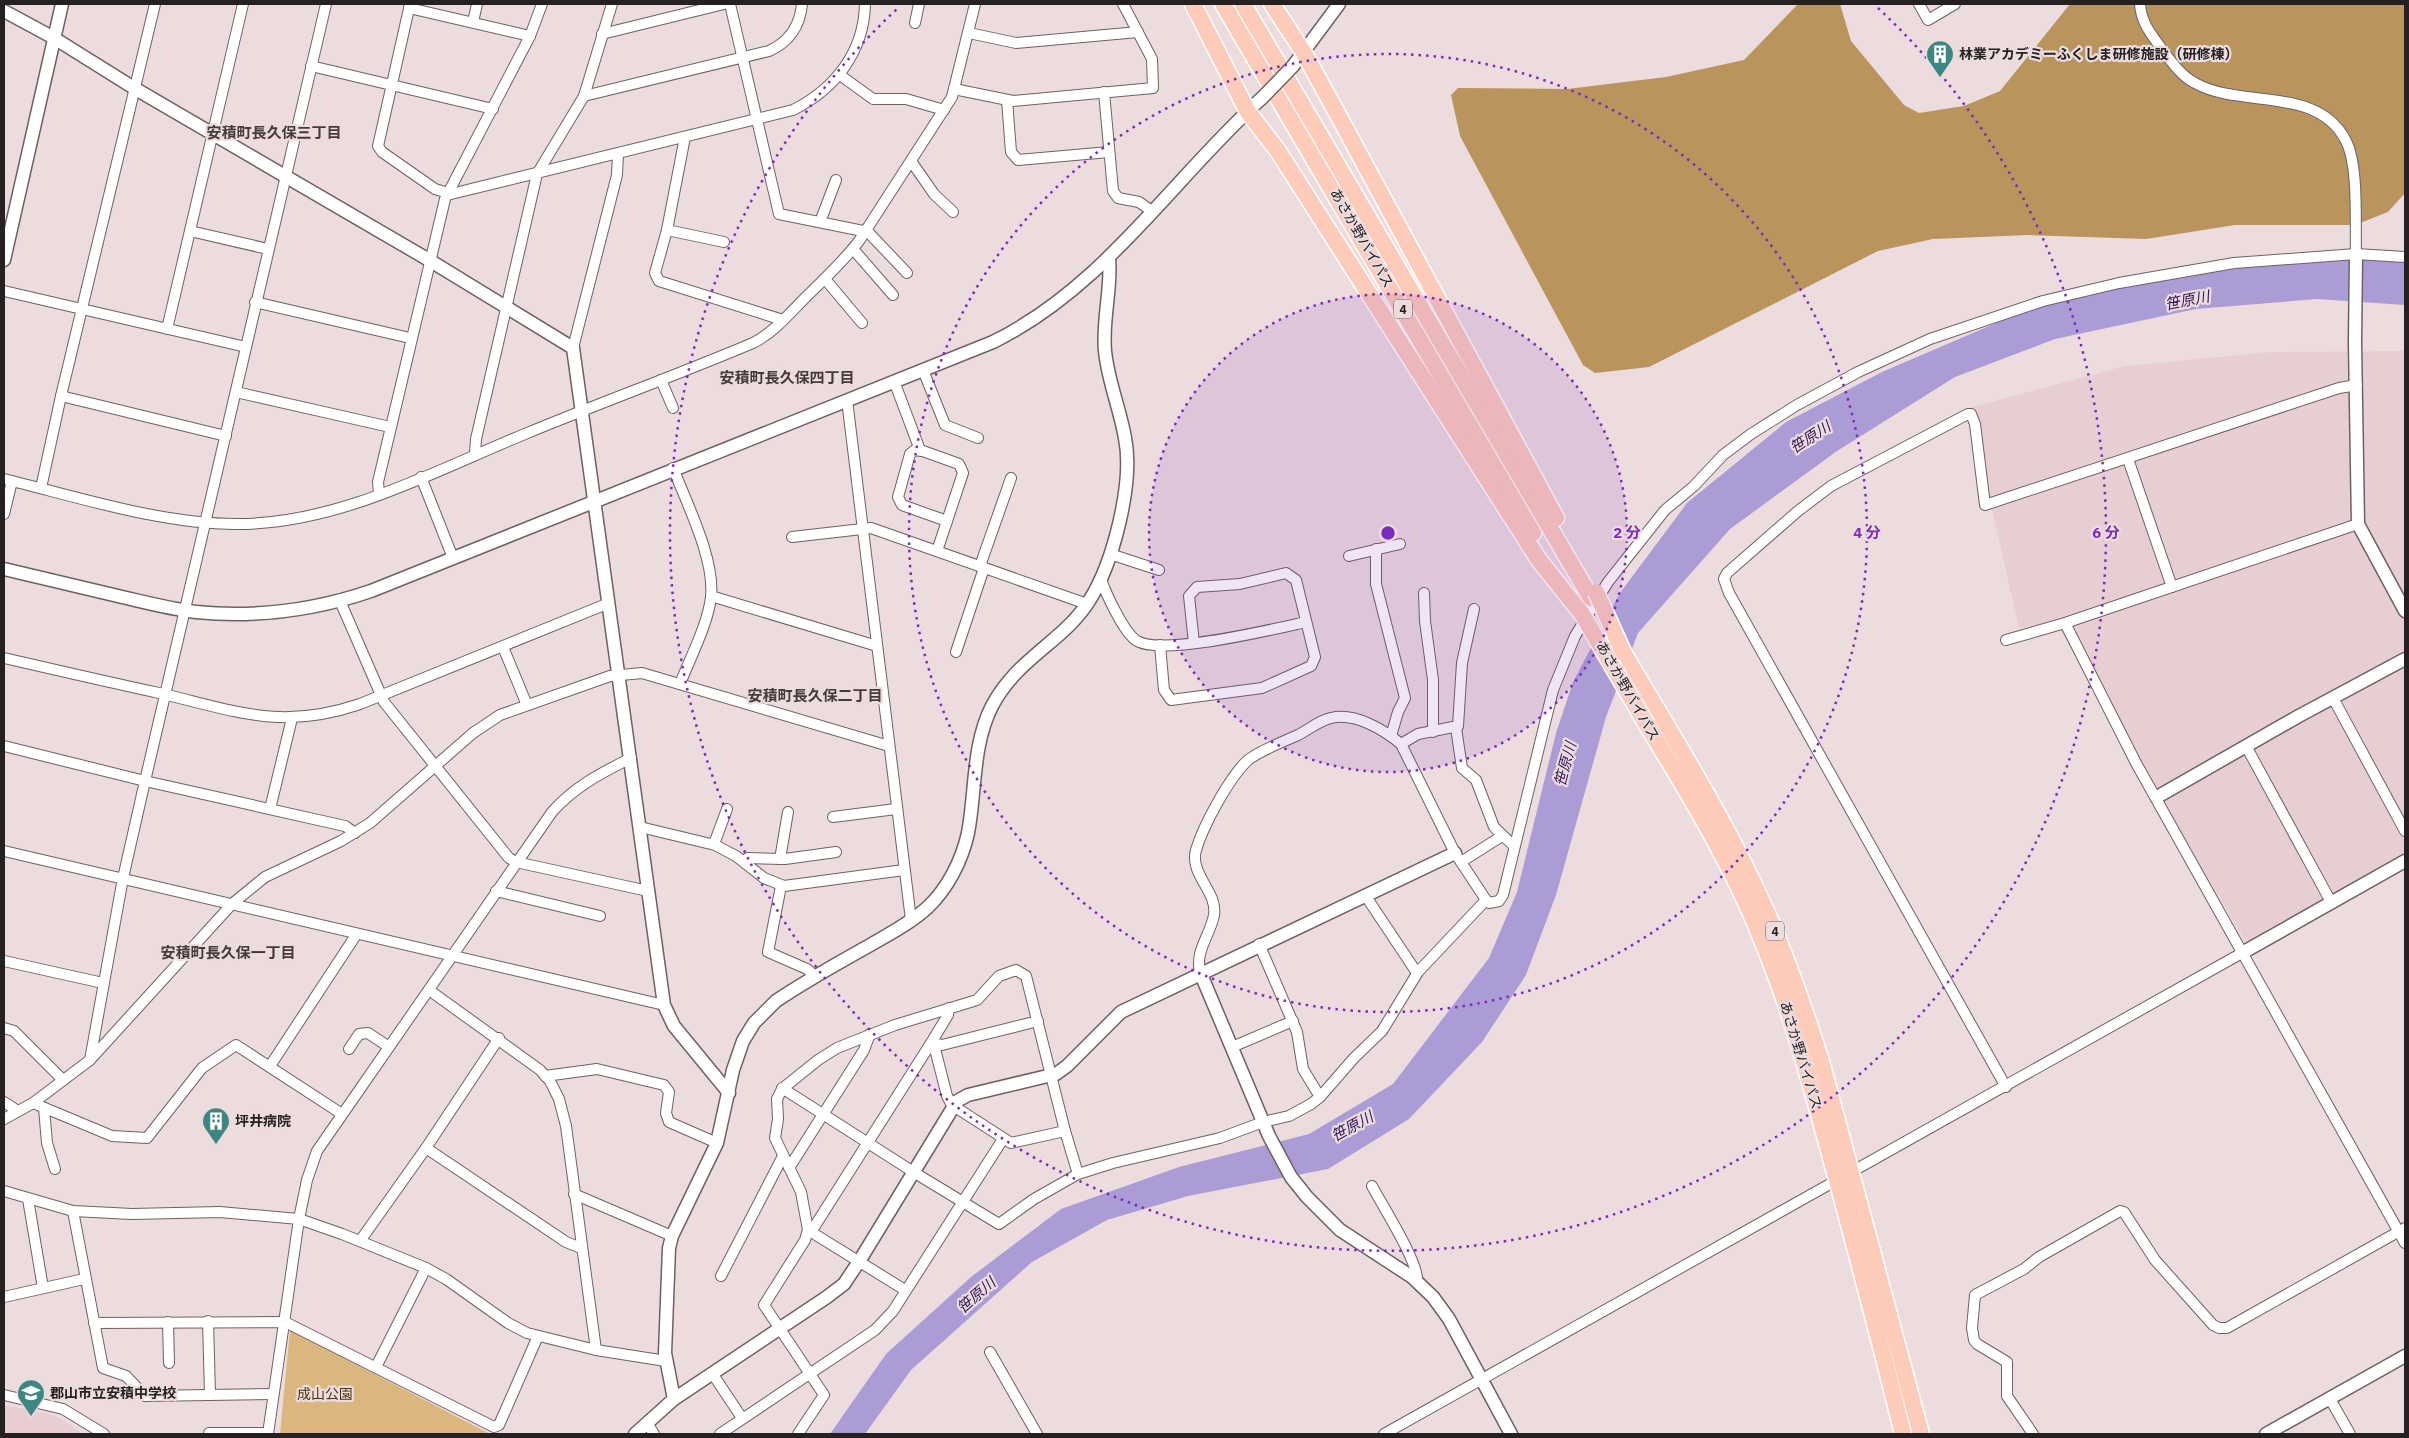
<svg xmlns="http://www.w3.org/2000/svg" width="2409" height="1438" viewBox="0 0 2409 1438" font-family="'IBM Plex Sans','Noto Sans JP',sans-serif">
<rect width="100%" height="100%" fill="#ecdcde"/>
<!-- built -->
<g fill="#e7ced2">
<polygon points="2405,351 2405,855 2248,946 2055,622 2019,628 1969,408 2125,366 2273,352"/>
<polygon points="4,1405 50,1414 65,1421 83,1434 4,1434"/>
</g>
<!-- green -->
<polygon fill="#dcb67f" points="290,1330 490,1434 494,1434 280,1434"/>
<!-- forest -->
<polygon fill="#b9945d" points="1798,4 1840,4 1851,41 1904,105 1919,113 1964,106 2000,91 2070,4 2405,4 2405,193 2388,212 2355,225 2235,225 2146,239 2028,235 1933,239 1878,251 1649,367 1595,373 1583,365 1460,136 1451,95 1458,88 1567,89 1666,77 1744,60"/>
<!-- water -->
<polygon fill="#ab9cd6" points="2312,254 2405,259 2405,305 2317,299 2196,309 2055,339 1955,377 1837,451 1730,529 1638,633 1606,717 1556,895 1526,975 1482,1042 1409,1119 1328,1169 1188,1196 1107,1220 1032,1262 911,1370 865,1434 830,1434 886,1354 971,1277 1061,1209 1179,1167 1309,1134 1393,1084 1489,958 1517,892 1556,733 1573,682 1620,593 1687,503 1786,422 1882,372 2038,305 2158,276"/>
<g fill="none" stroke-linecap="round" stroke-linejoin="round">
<!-- minor casing -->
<g stroke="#6e6163" stroke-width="12">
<g id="minor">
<path d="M410 4 378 146 382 152 435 189 451 194 793 110C835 89 864 52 865 4"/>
<polyline points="730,4 779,214 868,232 907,273"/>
<polyline points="1919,4 1928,20 1955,4"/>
<path d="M2140 4C2141 22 2151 34 2161 48 2170 60 2181 76 2195 83 2241 109 2318 85 2346 141 2359 167 2355 224 2356 254"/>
<polyline points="409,8 530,36"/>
<polyline points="473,22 477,4"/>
<polyline points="915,23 919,4"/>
<polyline points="969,33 1016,43 1138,32"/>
<polyline points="602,34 724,4"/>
<polyline points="311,66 493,109"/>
<polyline points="840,75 873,99 906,99 944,110"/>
<polyline points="954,89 1013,101 1153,88 1152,59 1123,4"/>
<polyline points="1104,92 1113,191 1118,198 1139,202 1153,212"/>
<path d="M584 96 769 51C789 42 800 26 802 4"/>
<polyline points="1007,100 1011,152 1018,160 1109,152"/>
<polyline points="685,137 667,230 655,273 659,281 783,320"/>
<polyline points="911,161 934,194 953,212"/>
<polyline points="820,222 836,180"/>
<polyline points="667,230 724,242"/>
<polyline points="190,231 268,249"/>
<polyline points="853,249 893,295"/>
<polyline points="825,279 862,323"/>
<polyline points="4,291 246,347"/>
<polyline points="255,302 410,338"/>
<polyline points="167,329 243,4"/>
<polyline points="573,348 617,175 618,154"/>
<polyline points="923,370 945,425 978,438"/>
<polyline points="661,380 673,408"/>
<polyline points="894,381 920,450 959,464 963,473 937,551"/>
<polyline points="236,392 390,427"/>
<polyline points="61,396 226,436"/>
<polyline points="847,400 911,920"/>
<polyline points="922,451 915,450 910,454 898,497 902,505 947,521"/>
<polyline points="475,454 476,439 537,174 584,96 612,4"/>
<polyline points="2128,459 2172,587"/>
<path d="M673 468C687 504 715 559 711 597 708 624 690 658 680 684"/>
<polyline points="421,477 453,558"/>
<path d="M4 479C78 497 164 525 240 524 341 523 434 471 525 434 600 403 677 375 753 343 773 333 789 314 805 298 824 279 843 262 859 241L952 97 975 4"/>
<polyline points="41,488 61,396 155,4"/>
<polyline points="379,494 378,482 445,199 530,36 542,4"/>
<polyline points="4,514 12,481"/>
<polyline points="792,537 871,528 1087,604"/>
<polyline points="1376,549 1376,584 1405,698 1398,712 1391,736"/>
<polyline points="1110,554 1159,570"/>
<polyline points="1349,556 1400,544"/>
<polyline points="980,566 1011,478"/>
<path d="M1101 579C1106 594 1124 633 1137 641 1163 656 1274 629 1306 622"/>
<polyline points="1424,593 1425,621 1433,680 1433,732"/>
<polyline points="711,596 877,646"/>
<polyline points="340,601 384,702 509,858 516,862 648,891"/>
<polyline points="2065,623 2136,763 2405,1243"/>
<polyline points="2006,640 2065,623 2358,524"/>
<polyline points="1160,645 1164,690 1171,700 1262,688 1311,666 1315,657 1296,580 1286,573 1240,584 1197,587 1189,596 1194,643"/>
<polyline points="503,647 527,705"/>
<polyline points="956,652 984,568"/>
<path d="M4 658C56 670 108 682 159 693 236 711 281 731 360 704L609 603"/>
<polyline points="2333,698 2405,831"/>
<polyline points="1456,728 1462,768 1476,780 1494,827 1514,846"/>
<polyline points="1401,744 1418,734 1458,726 1462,663 1474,609"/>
<polyline points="4,746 145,781 345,826 355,833"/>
<polyline points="2246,746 2331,902"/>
<polyline points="270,809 292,718"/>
<polyline points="833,817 896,809"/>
<polyline points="640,827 715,845 736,856 764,878 784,886 904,870"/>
<polyline points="714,844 727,809"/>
<polyline points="4,851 664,1005"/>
<polyline points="780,859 788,812"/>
<polyline points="743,861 748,858 785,859 836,852"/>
<polyline points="1461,862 1502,836"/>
<polyline points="781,886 768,952 807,969 815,976"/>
<polyline points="496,891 600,916"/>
<polyline points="1365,895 1417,973"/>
<polyline points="1259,944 1297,1032 1303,1069 1320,1097"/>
<polyline points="4,961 103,983"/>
<path d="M1200 972C1195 950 1210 936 1214 915 1218 892 1189 874 1196 850 1203 826 1229 778 1247 761 1258 751 1283 742 1298 735 1308 730 1320 720 1331 718 1355 712 1384 730 1401 744L1455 853 1486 900 1489 903 1499 901 1503 895 1553 690 1575 636 1608 582 1665 510 1694 486 1723 455 1751 434 1797 405 1858 372 1930 339 2043 301 2119 283 2234 263 2356 254 2405 257"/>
<polyline points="429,990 540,1070 550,1081 559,1099 566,1126 596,1350"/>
<polyline points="4,1028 14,1031 63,1080"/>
<polyline points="931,1043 942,1045 1038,1021"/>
<polyline points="934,1045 947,1096 952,1105 1011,1143 1065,1131"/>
<polyline points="1232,1047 1293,1021"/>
<polyline points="349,1049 359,1034 368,1033 389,1047"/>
<polyline points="90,1060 123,878 145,781 326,4"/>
<polyline points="270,1066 356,935"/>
<polyline points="545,1076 597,1069 664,1085 669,1092 666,1113 669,1122 717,1143"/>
<polyline points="2006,1087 1729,593 1724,579 1727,573 1798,511 1831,486 1968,414 1971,414 1975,424 1985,505 2339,388 2357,385"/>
<polyline points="782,1088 915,1173 999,1224 1034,1199 1078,1174 1113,1163 1220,1138 1263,1122 1289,1116 1311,1104 1320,1097 1354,1058 1382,1031 1418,972 1486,900"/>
<polyline points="4,1102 18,1111"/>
<polyline points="33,1103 112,1136 147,1138 202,1068 236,1045 342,1114"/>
<polyline points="44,1108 47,1143 55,1169"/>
<polyline points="4,1119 33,1103 90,1060 232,904 265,877 341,841 370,823 473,733 500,715 610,676 642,673 889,746"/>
<polyline points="426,1148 566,1242 581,1248"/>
<polyline points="789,1168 864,1050 870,1034"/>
<path d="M1372 1186C1382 1205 1420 1264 1417 1282"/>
<polyline points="4,1191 73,1211 132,1214 220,1212 299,1219 342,1234 426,1268 446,1279 508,1323 527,1333 596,1350 666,1361"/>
<polyline points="574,1194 672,1236"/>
<polyline points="28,1199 43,1288"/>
<polyline points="73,1211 103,1368 126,1376 145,1396 273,1394"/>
<polyline points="808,1230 905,1290"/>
<polyline points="811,1232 931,1043 948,1015 949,1008"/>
<polyline points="360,1241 426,1148 499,1038"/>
<polyline points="721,1276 783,1156"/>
<polyline points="4,1297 84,1279"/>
<polyline points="208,1321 210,1394"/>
<polyline points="168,1322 169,1363"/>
<polyline points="94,1323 285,1322 494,1427 499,1425 538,1336"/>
<polyline points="990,1352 1037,1434"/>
<polyline points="376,1367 426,1268"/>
<polyline points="712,1373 742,1418"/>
<polyline points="4,1395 63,1409 104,1434"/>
<polyline points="2330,1399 2350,1434"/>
<polyline points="647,1423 654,1434"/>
<polyline points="209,1433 268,1433"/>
<path d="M268 1434 299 1219 307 1180 317 1151 552 812C574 787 601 773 631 758"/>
<polyline points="720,1434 875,1330 893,1311 1003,1139"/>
<polyline points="798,1434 824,1395 764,1305 805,1240 808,1230 801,1192 775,1138 778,1119 777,1099 782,1089 818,1060 837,1048 895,1025 977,1000 999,976 1016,970 1026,976 1065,1131 1078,1174"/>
<polyline points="1384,1434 2242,953"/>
<polyline points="2033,1434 2007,1396 2007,1362 1977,1344 1974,1340 1972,1328 1975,1295 2024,1269 2039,1257 2120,1211 2124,1212 2155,1260 2213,1325 2219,1328 2227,1328 2405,1228"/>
</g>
</g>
<!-- tertiary casing -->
<g stroke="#6e6163" stroke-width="15">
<g id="tertiary">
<polyline points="4,11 54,38 134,88 429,260 573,348 664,1005 674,1026 729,1093"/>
<polyline points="1293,66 1339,4"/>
<polyline points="2356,254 2355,343 2358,524 2405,611"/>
<polyline points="4,260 62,4"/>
<path d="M4 569C42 578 80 587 118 596 144 602 170 609 196 612 256 618 315 610 371 591L993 342C1105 287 1172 179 1263 97"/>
<polyline points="2157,797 2297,717 2405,659"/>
<polyline points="2242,953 2405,861"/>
<polyline points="1200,972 1269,1136 1291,1177 1307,1197 1340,1230 1412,1277 1433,1297 1449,1319 1511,1434"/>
<path d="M674 1399 665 1353 669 1248 672 1236 717 1143 733 1070 743 1041 754 1023 776 1001C807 980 840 962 872 944 891 933 912 922 928 907 948 888 962 860 968 833 976 791 972 745 992 706 1017 658 1063 642 1089 601 1113 564 1134 483 1125 438 1120 409 1108 381 1105 351 1102 319 1112 289 1109 258"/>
<polyline points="635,1434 674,1399 827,1297 844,1284 860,1260 957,1101 968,1095 1056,1074 1067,1066 1121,1012 1455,853"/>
<polyline points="2266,1434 2405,1356"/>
</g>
</g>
<!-- trunk casing -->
<g stroke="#fff" stroke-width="19">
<g id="trunk">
<polyline points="1193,4 1248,112 1278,151 1539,560 1582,614"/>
<polyline points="1223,4 1533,533"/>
<polyline points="1243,4 1591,598"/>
<polyline points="1272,4 1304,53 1337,113 1556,518"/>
<path d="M1623 652C1668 729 1717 806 1755 887 1782 943 1802 1001 1821 1061L1921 1434"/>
<path d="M1647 725C1689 794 1732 864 1762 940 1791 1010 1811 1084 1831 1158 1856 1249 1880 1342 1903 1434"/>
</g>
</g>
<!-- minor -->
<use href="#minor" stroke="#fff" stroke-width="10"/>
<!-- tertiary -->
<use href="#tertiary" stroke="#fff" stroke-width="12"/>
<!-- trunk -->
<use href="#trunk" stroke="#fccbba" stroke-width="16"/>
<!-- tertiary-bridge casing -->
<g stroke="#6e6163" stroke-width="15" stroke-linecap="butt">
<polyline id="tertiary-bridge" points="1263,97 1293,66"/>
</g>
<!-- trunk-bridge casing -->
<g stroke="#fff" stroke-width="19" stroke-linecap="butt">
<g id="trunk-bridge">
<polyline points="1596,592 1623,652"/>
<polyline points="1582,614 1647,725"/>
</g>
</g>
<!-- tertiary-bridge -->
<use href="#tertiary-bridge" stroke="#fff" stroke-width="12"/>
<!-- trunk-bridge -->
<use href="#trunk-bridge" stroke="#fccbba" stroke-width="16"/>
</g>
<!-- distance rings -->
<circle cx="1388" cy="533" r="239" fill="#7b2cbf" fill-opacity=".12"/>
<g fill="none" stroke="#7b2cbf" stroke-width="2.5" stroke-dasharray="2.5 5">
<circle cx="1388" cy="533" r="239"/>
<circle cx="1388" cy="533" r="479"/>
<path d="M1878 8A718 718 0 1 1 898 8"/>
</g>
<!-- icons -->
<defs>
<g id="building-pin" transform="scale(1.4375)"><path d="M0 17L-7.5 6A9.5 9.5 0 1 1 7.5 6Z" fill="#3e8682" stroke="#ecdcde"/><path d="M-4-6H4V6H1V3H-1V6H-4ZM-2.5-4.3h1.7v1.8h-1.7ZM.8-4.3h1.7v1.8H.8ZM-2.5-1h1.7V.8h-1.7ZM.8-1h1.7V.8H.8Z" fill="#fff"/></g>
<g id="school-pin" transform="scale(1.4375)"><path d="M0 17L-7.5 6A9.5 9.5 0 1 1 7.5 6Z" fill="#3e8682" stroke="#ecdcde"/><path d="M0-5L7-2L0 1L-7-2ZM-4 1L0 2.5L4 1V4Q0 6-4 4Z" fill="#fff"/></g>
</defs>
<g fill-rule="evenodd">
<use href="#building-pin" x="1940" y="54"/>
<use href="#building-pin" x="216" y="1121"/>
<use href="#school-pin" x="31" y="1393"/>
</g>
<g text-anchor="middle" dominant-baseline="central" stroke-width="4.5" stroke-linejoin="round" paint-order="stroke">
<!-- shield labels -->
<g fill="#ecdcde" stroke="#61585a" stroke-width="1">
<rect x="1394" y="299.5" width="18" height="19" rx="4"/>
<rect x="1766" y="921.5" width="18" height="19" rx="4"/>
</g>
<g font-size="12" font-weight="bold" fill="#252021">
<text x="1403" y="309">4</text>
<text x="1775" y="931">4</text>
</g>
<!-- poi labels -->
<g font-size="14" font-weight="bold" fill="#252021" stroke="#ecdcde" text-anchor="start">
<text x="1959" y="54">林業アカデミーふくしま研修施設（研修棟）</text>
<text x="235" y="1121">坪井病院</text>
<text x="50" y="1393">郡山市立安積中学校</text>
</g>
<!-- street labels -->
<g font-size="14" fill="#252021" stroke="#ecdcde">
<text transform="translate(1362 238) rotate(60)">あさか野バイパス</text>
<text transform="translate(1628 691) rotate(60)">あさか野バイパス</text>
<text transform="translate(1801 1055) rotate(73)">あさか野バイパス</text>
</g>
<!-- park labels -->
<g font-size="14" fill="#4d3304" stroke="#ecdcde">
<text x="325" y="1394">成山公園</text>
</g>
<!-- neighbourhood labels -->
<g font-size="15" font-weight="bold" fill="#473a3c" stroke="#ecdcde">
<text x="274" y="132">安積町長久保三丁目</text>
<text x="787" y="377">安積町長久保四丁目</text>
<text x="815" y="695">安積町長久保二丁目</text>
<text x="228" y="952">安積町長久保一丁目</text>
</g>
<!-- water labels -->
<g font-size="15" font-style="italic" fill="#31165b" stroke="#ecdcde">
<text transform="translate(2187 300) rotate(-11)">笹原川</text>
<text transform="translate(1810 437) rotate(-33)">笹原川</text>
<text transform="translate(1565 764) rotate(-75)">笹原川</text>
<text transform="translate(1352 1126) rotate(-29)">笹原川</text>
<text transform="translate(976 1295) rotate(-41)">笹原川</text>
</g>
</g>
<circle cx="1388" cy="533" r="8" fill="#7b2cbf" stroke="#ecdcde" stroke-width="2.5"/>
<g font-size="15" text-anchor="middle" font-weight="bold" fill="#7b2cbf" stroke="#ecdcde" stroke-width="4.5" stroke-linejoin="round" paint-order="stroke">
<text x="1627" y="538">2 分</text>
<text x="1867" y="538">4 分</text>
<text x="2106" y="538">6 分</text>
</g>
<!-- border -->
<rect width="2409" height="1438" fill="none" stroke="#252021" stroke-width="10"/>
</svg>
